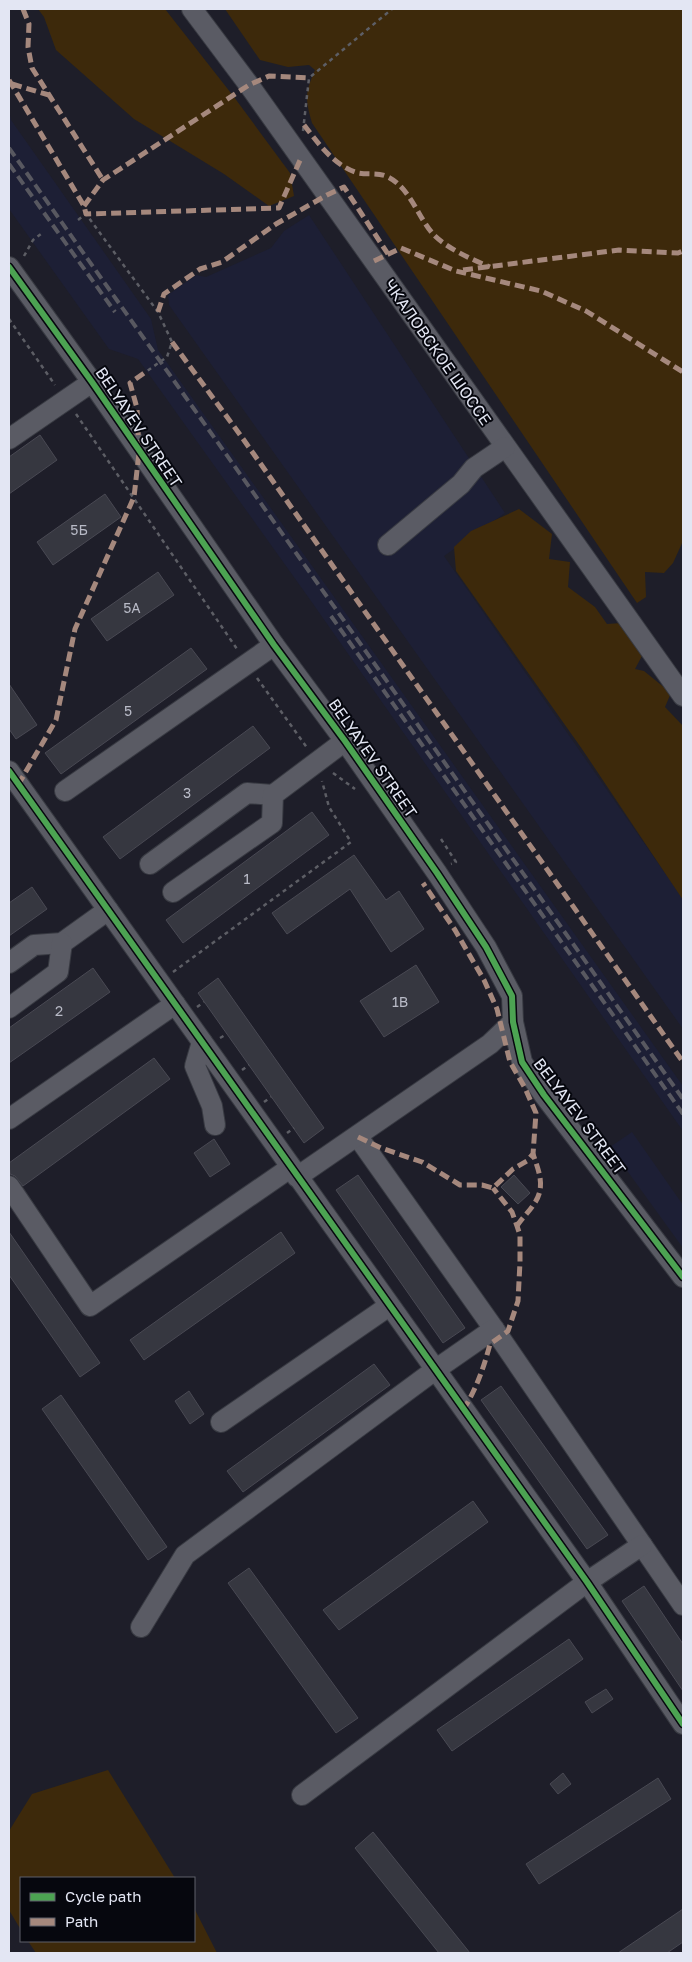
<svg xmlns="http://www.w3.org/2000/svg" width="692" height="1962" viewBox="0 0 692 1962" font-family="'Golos Text',sans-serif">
<rect width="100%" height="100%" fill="#1e1e29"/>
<!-- built -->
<g fill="#1d1f35">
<polygon points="9,110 11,120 151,319 158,350 683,1086 683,1131 311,601 138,359 109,349 9,209"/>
<polygon points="309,215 505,513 444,556 683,899 683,1029 169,305 168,295 196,275 206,277 271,248 284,231"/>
<polygon points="632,1132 683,1205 683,1248 610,1147"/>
</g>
<!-- green -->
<g fill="#3d290b">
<polygon points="38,9 165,9 234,97 290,173 294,196 269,206 224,174 134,119 56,50 44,17"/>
<path d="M225 9H683V541L673 563 664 573 645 572 646 597 637 603 312 123C305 99 305 93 315 70L309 65 288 67 260 60Z"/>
<polygon points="519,509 552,534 549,559 570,562 568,587 595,607 607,624 622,623 643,654 635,669 644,671 671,693 665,707 683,726 683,900 582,749 456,571 454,547 471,531"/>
<polygon points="108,1770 175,1878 21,1878 21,1930 9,1910 9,1831 32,1794"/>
<polygon points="194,1908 217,1953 36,1953 28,1941 194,1941"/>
</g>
<!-- building -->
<g fill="#363740" stroke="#494953">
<polygon points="40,435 57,460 9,494 9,457"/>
<polygon points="105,494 121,517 53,565 37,542"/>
<polygon points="158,572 174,595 107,641 91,619"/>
<polygon points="191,648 207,669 61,774 45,753"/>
<polygon points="9,684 37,725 16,739 9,729"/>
<polygon points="253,726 270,748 120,859 103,837"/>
<polygon points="312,812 329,835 183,943 166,920"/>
<polygon points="354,855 386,900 399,891 424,929 391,952 350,889 287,934 272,913"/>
<polygon points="32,887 47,909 9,936 9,903"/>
<polygon points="416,965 439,1002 384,1037 360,1001"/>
<polygon points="93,968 110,992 9,1063 9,1028"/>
<polygon points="218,978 324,1128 304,1143 198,993"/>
<polygon points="154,1058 170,1079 23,1186 15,1176 10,1174 9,1163"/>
<polygon points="214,1139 230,1164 210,1177 194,1153"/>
<polygon points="358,1175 465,1328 443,1343 336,1190"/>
<polygon points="514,1175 530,1193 518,1204 501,1187"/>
<polygon points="9,1232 100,1363 80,1377 9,1275"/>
<polygon points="281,1232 295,1253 144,1360 130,1340"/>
<polygon points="374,1364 390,1385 243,1492 227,1471"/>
<polygon points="501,1386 608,1535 587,1549 481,1400"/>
<polygon points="189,1391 204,1414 190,1424 175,1401"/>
<polygon points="61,1395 167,1547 148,1560 42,1409"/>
<polygon points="473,1501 488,1522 339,1630 323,1610"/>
<polygon points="249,1568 358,1718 336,1733 228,1583"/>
<polygon points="644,1586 683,1644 683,1691 622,1601"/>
<polygon points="569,1639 583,1659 452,1751 437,1730"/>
<polygon points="606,1689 613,1699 592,1713 585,1702"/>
<polygon points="563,1773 571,1784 558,1794 550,1784"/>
<polygon points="658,1778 671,1799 539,1884 526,1864"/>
<polygon points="373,1832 470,1953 439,1953 355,1848"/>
<polygon points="683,1909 683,1942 667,1953 618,1953"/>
</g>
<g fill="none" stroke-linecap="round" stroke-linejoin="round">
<!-- minor casing -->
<g stroke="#383a42" stroke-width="22">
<g id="minor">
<polyline points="192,9 249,85 683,696"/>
<polyline points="9,267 92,382 274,645 345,741 437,873 486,947 512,996 513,1022 522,1062 544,1095 683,1277"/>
<polyline points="9,439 92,382"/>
<polyline points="388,545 461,484 474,468 505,447"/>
<polyline points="9,771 587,1582 683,1724"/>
<polyline points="65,791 274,645"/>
<polyline points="150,864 247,793 273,795"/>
<polyline points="173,892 272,823 273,795 345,741"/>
<polyline points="9,963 34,945 62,943 108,910"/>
<polyline points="9,1008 58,972 62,943"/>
<polyline points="202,1042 195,1066 212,1106 215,1125"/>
<polyline points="9,1119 175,1004"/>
<polyline points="358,1137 494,1329 683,1605"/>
<polyline points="297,1177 490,1044 513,1022"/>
<polyline points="9,1186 90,1306 290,1168"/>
<polyline points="221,1422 389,1306"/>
<polyline points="141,1627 185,1555 435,1370 494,1329"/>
<polyline points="302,1795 587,1582 642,1545"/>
</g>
</g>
<!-- path -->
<g stroke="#5d5e65" stroke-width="2.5" stroke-dasharray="4 4" stroke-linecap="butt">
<polyline points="303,131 309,78 392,9"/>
<polyline points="78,220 86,214 158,312 172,342 167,357 147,371"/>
<polyline points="24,256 33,240 41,234"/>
<polyline points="9,319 55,385"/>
<polyline points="76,414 237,649"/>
<polyline points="257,678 308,749"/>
<polyline points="333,773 355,789"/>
<polyline points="441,839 456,862 451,864"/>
<polyline points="173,972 351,842 329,807 322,781"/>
<polyline points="197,1007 204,1002"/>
<polyline points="220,1038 227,1034"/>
<polyline points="242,1070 249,1065"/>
<polyline points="264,1102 271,1097"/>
<polyline points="287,1133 294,1128"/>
</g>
<!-- minor -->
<use href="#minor" stroke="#5a5b64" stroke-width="20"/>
<!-- rail -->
<g stroke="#585860" stroke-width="4" stroke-dasharray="10 5" stroke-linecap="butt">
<polyline points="9,148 683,1099"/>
<polyline points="9,164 115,312"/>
<polyline points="331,616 683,1114"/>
</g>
<!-- quiet -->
<g stroke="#a5887d" stroke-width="5" stroke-dasharray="10 5" stroke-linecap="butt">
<polyline points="23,9 29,24 28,47 32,68 103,180"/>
<polyline points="9,80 84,206 86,214 279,208 301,158"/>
<polyline points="12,84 49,95"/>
<path d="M304 125C318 143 334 166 358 173 368 175 378 172 388 177 410 188 418 217 433 234 446 248 473 260 490 267"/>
<polyline points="84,206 103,180 249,85 269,76 309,78"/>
<polyline points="374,261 401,248 456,271 541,291 586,311 683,372"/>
<polyline points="463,270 619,250 678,253 683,251"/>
<polyline points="158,312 164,294 200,269 222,262 276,224 327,195 344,187 388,254"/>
<polyline points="172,342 241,436 683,1062"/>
<polyline points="18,785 56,720 75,629 134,497 139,453 137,408 130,383 147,371"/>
<polyline points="358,1137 381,1148 422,1162 460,1185 482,1185 493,1188 513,1169 527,1161 533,1154 536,1113 525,1088 510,1062 497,1009 484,980 455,930 423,883"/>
<path d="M517 1226C522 1218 529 1212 534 1204 546 1187 539 1172 533 1154"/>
<path d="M463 1410C476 1390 484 1367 490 1344L508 1331 518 1301 520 1262V1235L517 1226 512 1212 493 1188"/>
</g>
<!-- cycleway casing -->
<g stroke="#06070e" stroke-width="9">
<g id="cycleway">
<polyline points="9,267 92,382 274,645 345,741 437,873 486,947 512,996 513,1022 522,1062 544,1095 683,1277"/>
<polyline points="9,771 587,1582 683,1724"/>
</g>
</g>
<!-- cycleway -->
<use href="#cycleway" stroke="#4ca352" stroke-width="6"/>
</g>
<g text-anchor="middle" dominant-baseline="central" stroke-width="4" stroke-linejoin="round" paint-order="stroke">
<!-- number labels -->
<g font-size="14" fill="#b8bac6">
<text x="79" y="529">5Б</text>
<text x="132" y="607">5А</text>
<text x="128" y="710">5</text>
<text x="187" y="792">3</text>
<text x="247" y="878">1</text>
<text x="400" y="1001">1В</text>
<text x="59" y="1010">2</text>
</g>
<!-- street labels -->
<g font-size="16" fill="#e3e6f3" stroke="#06070e">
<text transform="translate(438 352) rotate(55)">ЧКАЛОВСКОЕ ШОССЕ</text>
<text transform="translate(139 427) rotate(56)">BELYAYEV STREET</text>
<text transform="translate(373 758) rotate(55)">BELYAYEV STREET</text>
<text transform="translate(580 1116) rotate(53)">BELYAYEV STREET</text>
</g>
</g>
<!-- border -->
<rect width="692" height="1962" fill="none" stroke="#e3e6f3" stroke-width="20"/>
<!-- legend -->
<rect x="20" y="1877" width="175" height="65" fill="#06070e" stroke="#5e606a"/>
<rect x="30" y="1893" width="25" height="8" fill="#4ca352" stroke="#5e606a"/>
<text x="65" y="1902" font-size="15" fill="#e3e6f3">Cycle path</text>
<rect x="30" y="1918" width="25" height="8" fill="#a5887d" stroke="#5e606a"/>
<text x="65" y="1927" font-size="15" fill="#e3e6f3">Path</text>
</svg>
